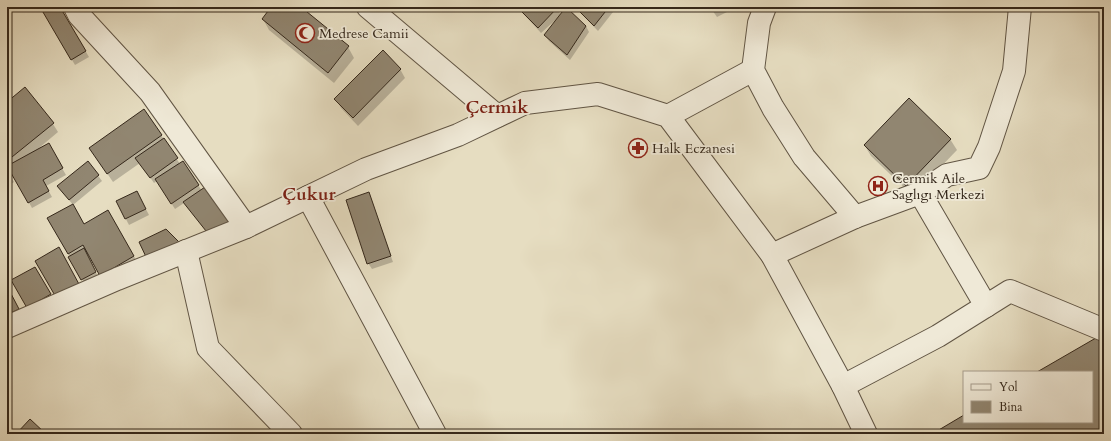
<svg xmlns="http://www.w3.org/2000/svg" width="1111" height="441" viewBox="0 0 1111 441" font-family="Cardo,serif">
<rect width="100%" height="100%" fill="#e6ddc1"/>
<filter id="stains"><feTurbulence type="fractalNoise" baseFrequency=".005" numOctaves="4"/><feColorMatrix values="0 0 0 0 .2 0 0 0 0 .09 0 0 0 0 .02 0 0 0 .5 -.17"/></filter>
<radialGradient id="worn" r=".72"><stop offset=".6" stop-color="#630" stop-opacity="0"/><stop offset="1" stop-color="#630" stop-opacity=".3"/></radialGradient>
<!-- shadow -->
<g fill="#0003">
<polygon points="41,7 59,7 89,57 75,65"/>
<polygon points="273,7 299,7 348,47 354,58 334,83 269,30 263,19"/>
<polygon points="513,7 556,7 561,15 586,26 589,32 570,60 549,41 545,35 560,16 541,33 518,8 516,10"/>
<polygon points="575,7 617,7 598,31"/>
<polygon points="710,7 737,7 717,17"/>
<polygon points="400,69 405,78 358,126 341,108 336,99"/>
<polygon points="7,103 53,124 58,132 39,148 48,144 66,175 46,186 52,197 32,208 7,163"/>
<polygon points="161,135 180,164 183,162 202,191 214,241 184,203 175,209 157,181 154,183 140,163 113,182 96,157"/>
<polygon points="950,139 957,150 913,196 871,156 865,146"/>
<polygon points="88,162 102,181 73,205 58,186"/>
<polygon points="7,172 14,182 7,187"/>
<polygon points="368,193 393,262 372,269 368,263"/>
<polygon points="140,198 149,215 129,225 117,202"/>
<polygon points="108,211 139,265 106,284 89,254 86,255 99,278 86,286 49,219 84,225"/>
<polygon points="34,268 54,300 32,313"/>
</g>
<!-- building -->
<g fill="#918671" stroke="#35281b">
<polygon points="40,7 60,7 86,51 71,60"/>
<polygon points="271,7 301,7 349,46 328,73 262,19"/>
<polygon points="517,7 558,7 538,28"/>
<polygon points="566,7 586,26 567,55 544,35"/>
<polygon points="575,7 609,7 594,26"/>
<polygon points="710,7 722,7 713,11"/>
<polygon points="383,50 401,69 353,118 334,99"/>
<polygon points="25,87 54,123 7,161 7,102"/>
<polygon points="909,98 951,139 906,186 864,145"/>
<polygon points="144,109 162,135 107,174 89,148"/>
<polygon points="164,138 178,158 150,178 135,158"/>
<polygon points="49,143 63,168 43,180 49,191 28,203 7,166"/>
<polygon points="88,161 99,175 69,200 57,186"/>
<polygon points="183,161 199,185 171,204 155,179"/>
<polygon points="7,170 11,175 7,179"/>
<polygon points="208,185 233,224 210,236 183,202"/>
<polygon points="137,191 146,209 125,219 116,201"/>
<polygon points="369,192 391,256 367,264 346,200"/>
<polygon points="73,204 84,224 108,210 134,256 100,276 83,245 68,254 47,218"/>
<polygon points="166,229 182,245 148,261 139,242"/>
<polygon points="59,247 80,286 57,299 35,261"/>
<polygon points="84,248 96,272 81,280 68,257"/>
<polygon points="35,267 51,294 27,308 11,280"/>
<polygon points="7,286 19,309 7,315"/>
<polygon points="1101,335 1104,339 1104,434 932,434 964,415 964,422 1092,422 1092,372 1037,372"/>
<polygon points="30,419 46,434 16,434"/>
</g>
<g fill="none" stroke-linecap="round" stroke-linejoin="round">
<!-- minor casing -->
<g stroke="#615544" stroke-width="24">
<g id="minor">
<polyline points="75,7 79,15 150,92 246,227"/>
<polyline points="368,7 497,116"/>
<polyline points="765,7 759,23 753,70 773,108 804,157 855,217"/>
<polyline points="668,116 753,70"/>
<polyline points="920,193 986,306"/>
<polyline points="308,197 435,434"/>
<polyline points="186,251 208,348 291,434"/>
<polyline points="772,255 855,217 920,193 947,175 979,168 989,147 1014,71 1020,7"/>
<polyline points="7,327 117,279 246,227 366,169 458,135 525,103 598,94 668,116 772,255 843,386 866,434"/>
<polyline points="843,386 938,336 1010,291 1104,330"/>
</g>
</g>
<!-- minor -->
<use href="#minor" stroke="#efe9d7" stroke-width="22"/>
</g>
<!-- icons -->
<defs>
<g id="mosque-ring" transform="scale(1)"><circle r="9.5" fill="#efe9d7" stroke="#8f2418" stroke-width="1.5"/><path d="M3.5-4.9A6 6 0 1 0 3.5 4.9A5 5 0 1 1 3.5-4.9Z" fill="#8f2418"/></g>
<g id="pharmacy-ring" transform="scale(1)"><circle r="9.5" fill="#efe9d7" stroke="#8f2418" stroke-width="1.5"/><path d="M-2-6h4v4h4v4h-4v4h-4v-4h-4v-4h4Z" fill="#8f2418"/></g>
<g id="hospital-ring" transform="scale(1)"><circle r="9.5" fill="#efe9d7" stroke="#8f2418" stroke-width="1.5"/><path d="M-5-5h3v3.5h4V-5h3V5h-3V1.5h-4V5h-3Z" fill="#8f2418"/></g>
</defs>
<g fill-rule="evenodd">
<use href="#mosque-ring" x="305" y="33"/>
<use href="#pharmacy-ring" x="638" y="148"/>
<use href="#hospital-ring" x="878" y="186"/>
</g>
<g text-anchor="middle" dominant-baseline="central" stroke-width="3.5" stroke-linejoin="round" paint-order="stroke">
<!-- poi labels -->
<g font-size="14" fill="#35281b" stroke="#efe9d7" text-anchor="start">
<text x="319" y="33">Medrese Camii</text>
<text x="652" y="148">Halk Eczanesi</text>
<text x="892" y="178">Cermik Aile<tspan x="892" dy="16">Saglıgı Merkezi</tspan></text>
</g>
<!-- district labels -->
<g font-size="18" font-weight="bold" fill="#7a1f14" stroke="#efe9d7">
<text x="497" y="107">Çermik</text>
<text x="309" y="194">Çukur</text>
</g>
</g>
<!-- margin -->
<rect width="1111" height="441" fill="none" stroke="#e6ddc1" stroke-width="24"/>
<rect x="8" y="8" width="1095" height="425" fill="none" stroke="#35281b" stroke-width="2"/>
<rect x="12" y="12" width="1087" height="417" fill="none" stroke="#35281b"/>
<!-- legend -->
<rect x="963" y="371" width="130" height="52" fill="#efe9d7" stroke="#a59c8c"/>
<rect x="971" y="384" width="20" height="6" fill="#efe9d7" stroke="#a59c8c"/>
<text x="999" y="391" font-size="12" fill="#35281b">Yol</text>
<rect x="971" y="401" width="20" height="12" fill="#918671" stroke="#a59c8c"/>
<text x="999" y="411" font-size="12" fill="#35281b">Bina</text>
<rect width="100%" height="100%" filter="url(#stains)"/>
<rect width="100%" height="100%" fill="url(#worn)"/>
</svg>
